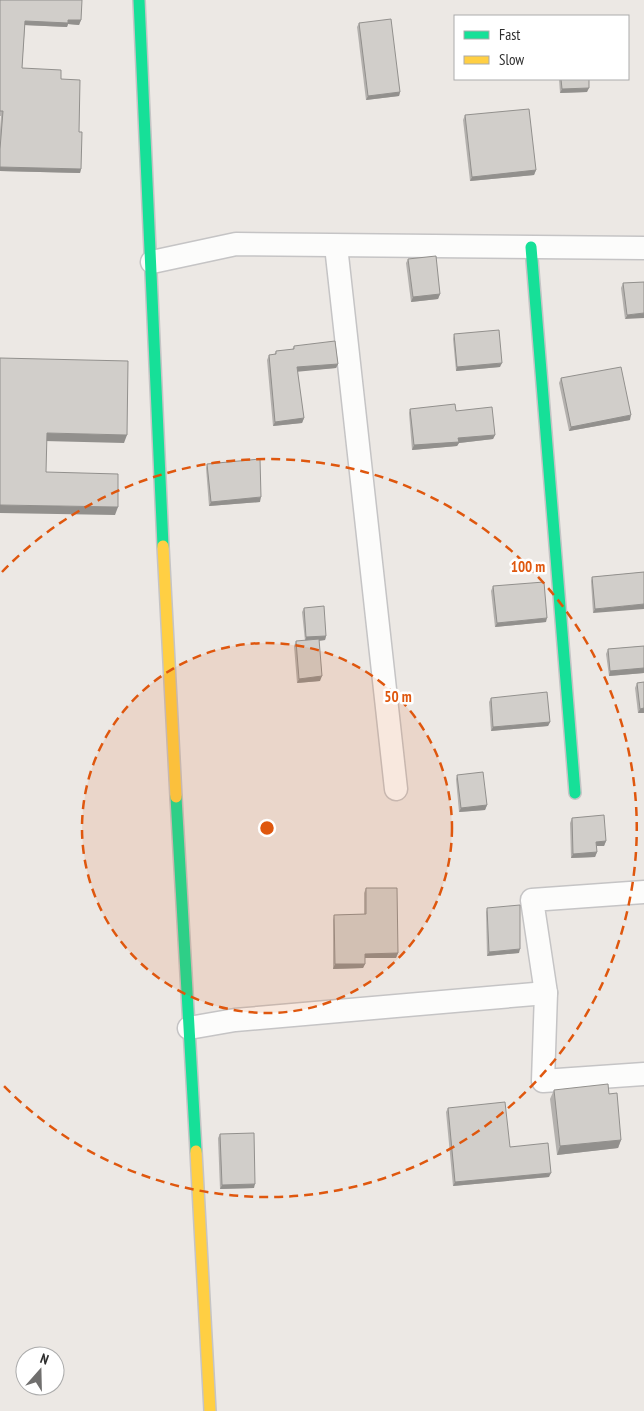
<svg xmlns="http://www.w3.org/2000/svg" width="644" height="1411" viewBox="0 0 644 1411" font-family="'PT Sans Narrow',sans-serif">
<rect width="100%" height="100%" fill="#ece8e4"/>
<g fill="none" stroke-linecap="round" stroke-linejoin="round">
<!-- street casing -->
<g stroke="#c5c4c5" stroke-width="25">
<g id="street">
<polyline points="336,246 396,789"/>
<polyline points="152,262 236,244 644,248"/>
<polyline points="644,892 532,900 546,993 543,1081 644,1074"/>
<polyline points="189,1028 235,1020 546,993"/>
</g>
</g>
<!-- fast casing -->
<g stroke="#c5c4c5" stroke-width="14">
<g id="fast">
<polyline points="139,0 163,546"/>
<polyline points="531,247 575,793"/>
<polyline points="176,797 196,1151"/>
</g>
</g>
<!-- slow casing -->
<g stroke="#c5c4c5" stroke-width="14">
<g id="slow">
<polyline points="163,546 176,797"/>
<polyline points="196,1151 210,1411"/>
</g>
</g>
<!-- street -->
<use href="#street" stroke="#fcfcfb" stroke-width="22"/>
<!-- fast -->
<use href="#fast" stroke="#16e098" stroke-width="11"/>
<!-- slow -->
<use href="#slow" stroke="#ffcf43" stroke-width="11"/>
</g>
<!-- wall -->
<g fill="#b4b1ae">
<polygon points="0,0 81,20 79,25 68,24 67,27 25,25 22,68 61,79 79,132 81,169 80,173 0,171 0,130 1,116 0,116"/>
<polygon points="359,23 400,92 399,96 366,100 357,27"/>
<polygon points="559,79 589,79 587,92 560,93"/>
<polygon points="465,115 536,170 534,175 470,181 463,120"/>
<polygon points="408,259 440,294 438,299 411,302 406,263"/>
<polygon points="644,282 625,319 621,288 623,283"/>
<polygon points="454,334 500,367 456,371 453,339"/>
<polygon points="294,346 338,364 336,368 297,371 304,418 302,423 273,426 267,360 269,355 274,355 276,351 292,350"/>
<polygon points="561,378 630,420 569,431 559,383"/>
<polygon points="410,409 456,411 495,435 493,439 459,443 457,446 412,450 409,413"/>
<polygon points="207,464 260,502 209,506 206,468"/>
<polygon points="644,572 593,613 591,581 592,577"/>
<polygon points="493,586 546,622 495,627 491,591"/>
<polygon points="304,608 326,636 325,640 319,641 320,681 297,683 294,646 296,641 305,641 302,612"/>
<polygon points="644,646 644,673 609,676 606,654 608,649"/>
<polygon points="644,682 644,713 638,713 635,688 637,683"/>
<polygon points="491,698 550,722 548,726 491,731 489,702"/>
<polygon points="457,775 487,805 485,810 459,812 456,779"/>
<polygon points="572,818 606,841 604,846 596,846 597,852 595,857 571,858 570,823"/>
<polygon points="366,888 398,953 396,958 365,958 365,964 363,968 333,969 333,920 334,915 364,914 364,893"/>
<polygon points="487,908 519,953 487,956 486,912"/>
<polygon points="554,1090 609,1094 621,1140 618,1148 557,1155 550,1099"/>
<polygon points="448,1108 510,1147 549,1177 453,1186 446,1112"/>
<polygon points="220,1134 254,1188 220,1189 218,1138"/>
</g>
<!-- shaded-wall -->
<g fill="#92908d">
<polygon points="68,20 81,20 79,25 68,24 67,27 23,25 25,21"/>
<polygon points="589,88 587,92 560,93 562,89"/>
<polygon points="400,92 399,96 366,100 368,96"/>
<polygon points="0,167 81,169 80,173 0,171"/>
<polygon points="536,170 534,175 470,181 472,177"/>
<polygon points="440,294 438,299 411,302 413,297"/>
<polygon points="644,313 644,318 625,319 627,315"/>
<polygon points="502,363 500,367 456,371 457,367"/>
<polygon points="338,364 336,368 295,372 297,367"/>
<polygon points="631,415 630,420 569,431 571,427"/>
<polygon points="304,418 302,423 273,426 275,422"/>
<polygon points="47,433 127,435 124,443 44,441"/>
<polygon points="495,435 493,439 459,443 457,446 412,450 414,445 458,438"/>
<polygon points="261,497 260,502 209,506 211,502"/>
<polygon points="0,505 118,507 115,515 0,513"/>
<polygon points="644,604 644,609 593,613 595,609"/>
<polygon points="547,618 546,622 495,627 497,623"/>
<polygon points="326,636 325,640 305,642 306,637"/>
<polygon points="644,668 644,673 609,676 610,671"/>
<polygon points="322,676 320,681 297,683 299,679"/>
<polygon points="644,708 644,713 638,713 640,709"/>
<polygon points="550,722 548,726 491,731 493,727"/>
<polygon points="487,805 485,810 459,812 461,808"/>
<polygon points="606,841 604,846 595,846 596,842"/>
<polygon points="597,852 595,857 571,858 573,854"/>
<polygon points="520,949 519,953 487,956 489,952"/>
<polygon points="398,953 396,958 363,958 365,954"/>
<polygon points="335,964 365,964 363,968 333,969"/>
<polygon points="621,1140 618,1148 557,1155 560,1146"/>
<polygon points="551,1173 549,1177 453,1186 455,1182"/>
<polygon points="255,1184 254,1188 220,1189 222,1185"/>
</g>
<!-- building -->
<g fill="#d1ceca" stroke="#92908d">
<polygon points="0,0 82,0 81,20 68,20 68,23 25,21 22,68 61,70 61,79 80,80 79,132 82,132 81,169 0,167 0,149 3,111 0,111"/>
<polygon points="391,19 400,92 368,96 359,23"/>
<polygon points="561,79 589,79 589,88 562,89"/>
<polygon points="529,109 536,170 472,177 465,115"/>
<polygon points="436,256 440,294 413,297 408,259"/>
<polygon points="644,282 644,313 627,315 623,283"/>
<polygon points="499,330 502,363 457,367 454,334"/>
<polygon points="335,341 338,364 297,367 304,418 275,422 269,355 276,354 276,351 294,349 294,346"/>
<polygon points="0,358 128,361 127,435 47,433 46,472 118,474 118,507 0,505"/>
<polygon points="621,367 631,415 571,427 561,378"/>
<polygon points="455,404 456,411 492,407 495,435 458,438 459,442 414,445 410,409"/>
<polygon points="260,459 261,497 211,502 207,464"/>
<polygon points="644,572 644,604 595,609 592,577"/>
<polygon points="544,582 547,618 497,623 493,586"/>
<polygon points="324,606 326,636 306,637 304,608"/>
<polygon points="319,639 322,676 299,679 296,641"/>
<polygon points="644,646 644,668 610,671 608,649"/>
<polygon points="644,682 644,708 640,709 637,683"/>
<polygon points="547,692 550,722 493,727 491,698"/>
<polygon points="483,772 487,805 461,808 457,775"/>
<polygon points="604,815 606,841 596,842 597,852 573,854 572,818"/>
<polygon points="366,888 397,888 398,953 365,954 365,964 335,964 334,915 366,914"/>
<polygon points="520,905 520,949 489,952 487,908"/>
<polygon points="608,1084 609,1094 617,1093 621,1140 560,1146 554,1090"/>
<polygon points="505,1102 510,1147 548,1143 551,1173 455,1182 448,1108"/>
<polygon points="254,1133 255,1184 222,1185 220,1134"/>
</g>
<!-- distance rings -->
<circle cx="267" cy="828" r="185" fill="#df570e" fill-opacity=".12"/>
<g fill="none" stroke="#df570e" stroke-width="2.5" stroke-dasharray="9 6">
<circle cx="267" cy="828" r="185"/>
<path d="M2 572A369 369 0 1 1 2 1084"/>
</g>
<circle cx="267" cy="828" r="8" fill="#df570e" stroke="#fff" stroke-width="2.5"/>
<g font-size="15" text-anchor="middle" font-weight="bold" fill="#df570e" stroke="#fff" stroke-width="5" stroke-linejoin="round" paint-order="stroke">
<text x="528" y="572">100 m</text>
<text x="398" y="702">50 m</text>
</g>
<!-- legend -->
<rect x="454" y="15" width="175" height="65" fill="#ffffff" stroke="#ababab"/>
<rect x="464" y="31" width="25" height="8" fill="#16e098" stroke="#ababab"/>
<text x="499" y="40" font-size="15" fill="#2e2e2e">Fast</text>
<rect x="464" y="56" width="25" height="8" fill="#ffcf43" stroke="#ababab"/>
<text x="499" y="65" font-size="15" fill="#2e2e2e">Slow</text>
<!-- north arrow -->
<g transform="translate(40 1371) rotate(20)"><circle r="24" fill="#ffffff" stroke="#ababab"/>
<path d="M0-4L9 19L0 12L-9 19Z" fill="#706f6e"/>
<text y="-8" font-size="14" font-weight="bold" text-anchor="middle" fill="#2e2e2e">N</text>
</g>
</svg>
